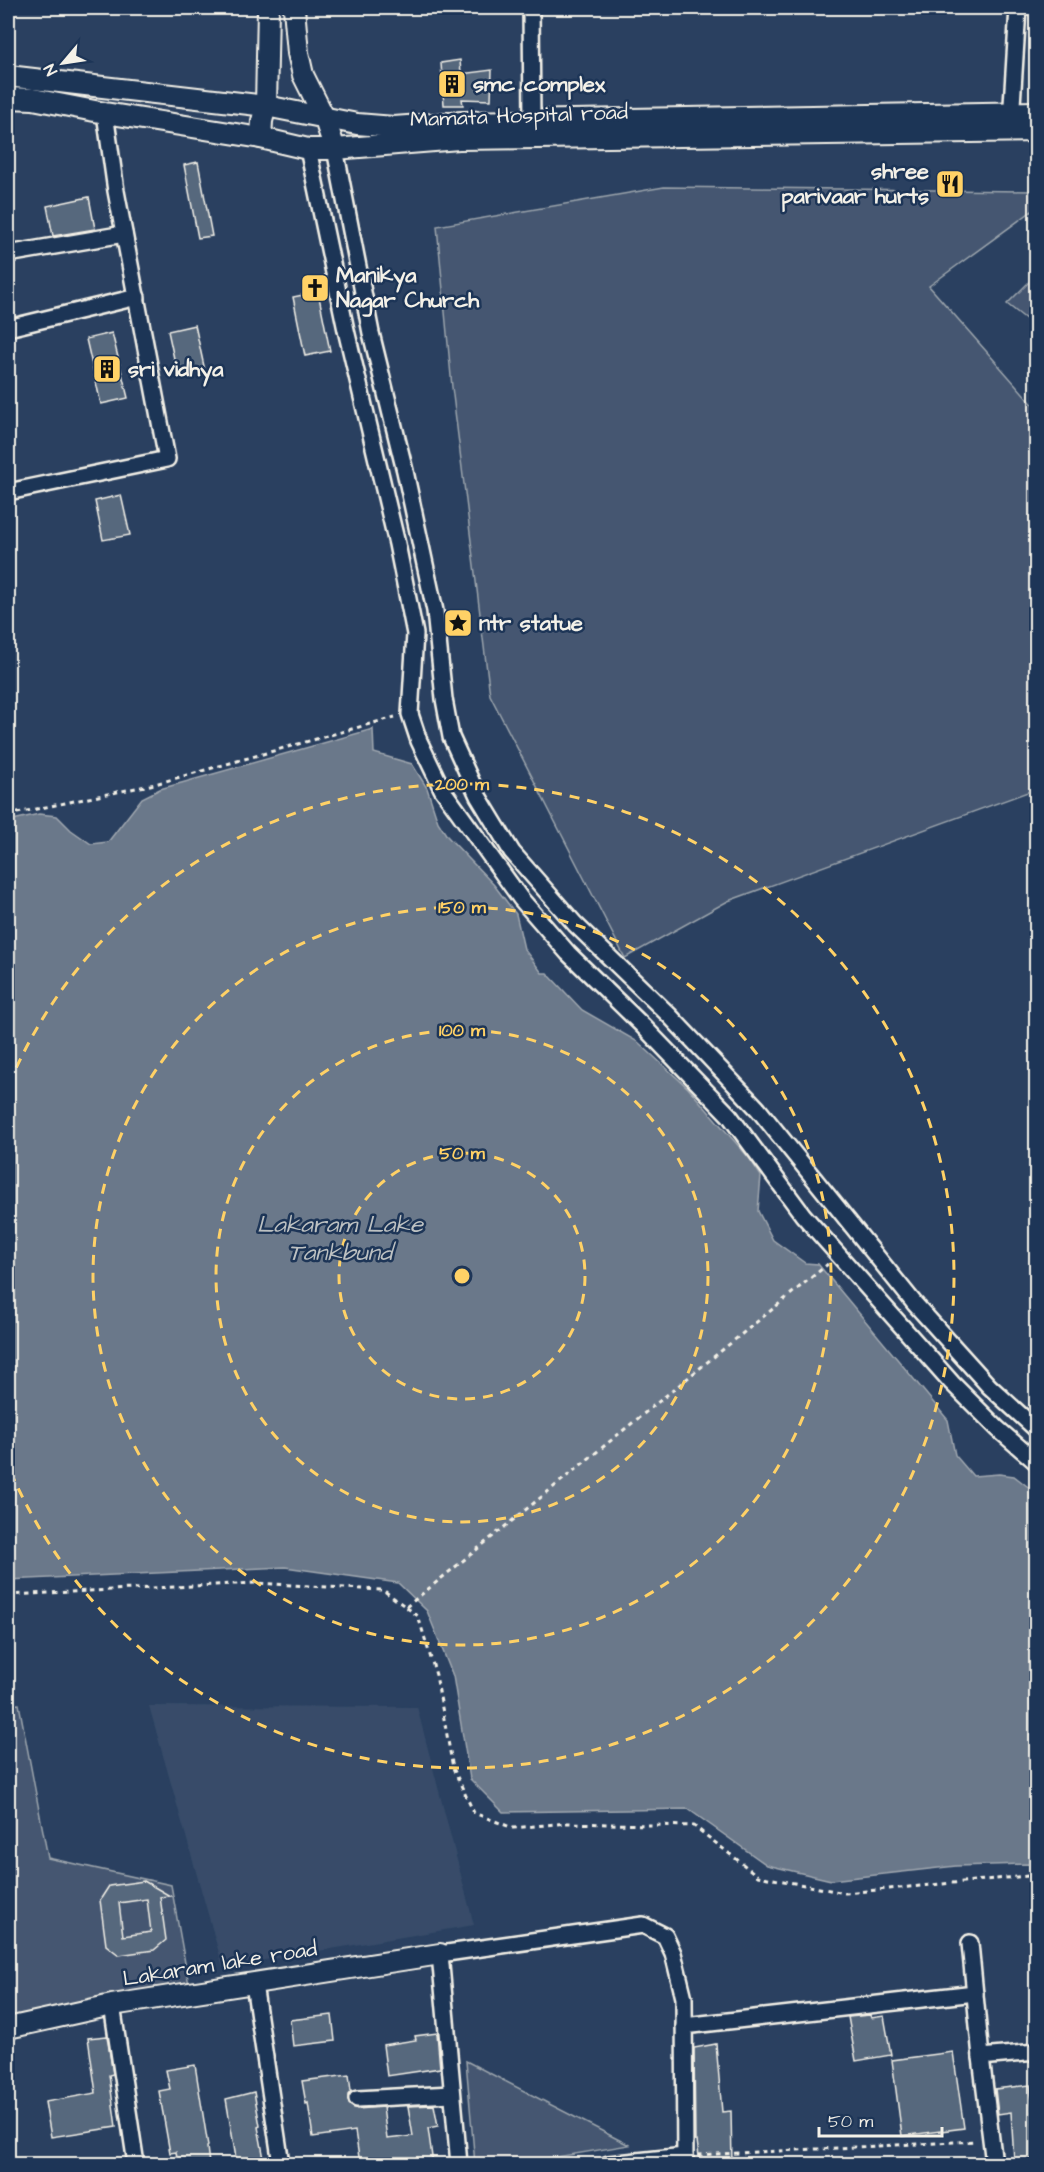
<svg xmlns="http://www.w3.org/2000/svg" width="1044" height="2172" viewBox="0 0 1044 2172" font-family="'Architects Daughter',sans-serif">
<rect width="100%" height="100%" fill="#2a4060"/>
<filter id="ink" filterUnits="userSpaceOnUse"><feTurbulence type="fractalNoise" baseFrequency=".0167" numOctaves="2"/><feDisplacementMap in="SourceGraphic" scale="12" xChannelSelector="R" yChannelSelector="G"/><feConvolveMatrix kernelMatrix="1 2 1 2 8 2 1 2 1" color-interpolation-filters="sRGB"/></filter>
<g filter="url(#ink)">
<!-- built -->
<polygon fill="#374c69" points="149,1706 417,1707 474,1925 223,1967"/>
<!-- green -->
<g fill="#445771" stroke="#9ca4ac" stroke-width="1.5">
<polygon points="664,187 1036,191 1036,208 929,286 1036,408 1036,789 728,901 625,958 490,695 452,387 437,226"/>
<polygon points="1036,275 1036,327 1007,304"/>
<polygon points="19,1704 48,1858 171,1885 189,1985 8,2023 8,1705"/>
<polygon points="466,2061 629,2145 515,2164 475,2164"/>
</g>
<!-- water -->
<polygon fill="#6a788a" stroke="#a1a8b0" stroke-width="1.5" points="373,729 374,753 412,764 427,788 438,822 447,836 494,885 516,914 524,949 542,973 547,973 582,1010 638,1042 688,1088 750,1159 761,1176 758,1211 773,1240 805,1263 818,1264 948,1420 955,1455 973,1476 999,1474 1014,1476 1036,1493 1036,1868 1029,1864 956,1866 831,1880 767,1865 688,1809 503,1812 470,1779 453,1676 427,1611 398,1583 285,1567 8,1580 8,821 39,814 57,816 71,830 91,844 108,842 142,798 160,789"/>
<!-- building -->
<g fill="#56677d" stroke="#f4f1e8" stroke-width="1.5" fill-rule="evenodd">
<polygon points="460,60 461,74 492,70 491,100 462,99 463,105 444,105 441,63"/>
<polygon points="198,162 212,236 198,238 184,165"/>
<polygon points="89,197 95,229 53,236 47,206"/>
<polygon points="318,292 330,351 305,356 293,297"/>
<polygon points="195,325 205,371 178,377 168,331"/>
<polygon points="112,333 128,398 101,404 86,339"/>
<polygon points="121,495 130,535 103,540 95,501"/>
<path d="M144 1881 170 1896 160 1897 166 1940 154 1950 119 1955 106 1945 100 1900 109 1886ZM147 1899 151 1932 123 1936 119 1903Z"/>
<polygon points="332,2015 335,2041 293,2046 290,2020"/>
<polygon points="870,2015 871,2018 884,2016 891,2055 856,2061 848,2017"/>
<polygon points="437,2033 440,2068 387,2076 383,2045 416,2040 415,2036"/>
<polygon points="107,2036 113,2074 109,2075 116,2127 51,2137 45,2102 96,2093 88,2038"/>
<polygon points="716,2044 722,2112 731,2111 732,2164 700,2164 697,2141 695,2141 694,2048"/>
<polygon points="953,2052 964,2128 902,2136 892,2060"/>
<polygon points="195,2065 208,2146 207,2147 209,2164 178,2164 176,2152 170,2153 159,2091 170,2089 166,2070"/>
<polygon points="349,2075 351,2091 348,2095 349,2104 357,2109 383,2107 387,2139 413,2136 408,2106 434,2105 438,2126 428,2128 433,2164 360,2164 355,2131 313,2137 308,2103 306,2104 302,2081"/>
<polygon points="1030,2085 1034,2117 1036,2117 1036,2159 1014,2160 1011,2112 998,2114 995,2089"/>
<polygon points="254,2092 260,2126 258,2127 265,2164 237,2164 226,2099"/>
</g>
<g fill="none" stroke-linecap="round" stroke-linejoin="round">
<!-- minor casing -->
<g stroke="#f4f1e8" stroke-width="20">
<g id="minor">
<polyline points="531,8 532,121"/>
<polyline points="1011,121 1018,8"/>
<polyline points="308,149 346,330 397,544 415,634 410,714 419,741 442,789 521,899 568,953 643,1026 729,1115 803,1215 952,1383 998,1429 1036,1462"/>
<polyline points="335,149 371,333 405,471 435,611 444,699 451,737 478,796 512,852 575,924 669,1015 758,1109 915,1304 989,1386 1036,1429"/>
<polyline points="8,254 124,234"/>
<polyline points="8,328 137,297"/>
<polyline points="8,492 167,459 116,191 105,113"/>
<polyline points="970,1943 981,2057 994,2164"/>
<polyline points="254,1984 281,2164"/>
<polyline points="112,2005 136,2164"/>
<polyline points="684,2026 975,1993"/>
<polyline points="981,2057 1036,2052"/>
<polyline points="357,2099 452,2094"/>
<polyline points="459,2164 440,1954 643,1925 665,1936 673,1953 684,1998 685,2164"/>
<polyline points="608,2164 685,2156"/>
</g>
</g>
<!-- tertiary casing -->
<g stroke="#f4f1e8" stroke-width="24">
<g id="tertiary">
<polyline points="294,8 298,53 303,75 324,117 335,149"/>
<polyline points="8,76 266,106 357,124 394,127 462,122 1036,112"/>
<polyline points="8,98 33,99 105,113 261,138 308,149 335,149 459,139 1036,131"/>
<polyline points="261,138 262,121 266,106 268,8"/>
<polyline points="8,2028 112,2005 440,1954"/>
</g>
</g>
<!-- path -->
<g stroke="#f4f1e8" stroke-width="3" stroke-dasharray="4.5 4.5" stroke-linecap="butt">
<polyline points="8,815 155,784 395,717"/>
<polyline points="8,1595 256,1583 383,1590 418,1616 436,1675 453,1768 474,1813 513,1828 567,1823 694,1826 758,1876 845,1893 1028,1876 1036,1882"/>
<polyline points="406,1607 828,1264"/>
<polyline points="698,2155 976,2141"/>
</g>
<!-- minor -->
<use href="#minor" stroke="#1d3557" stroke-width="15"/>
<!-- tertiary -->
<use href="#tertiary" stroke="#1d3557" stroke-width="20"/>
</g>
</g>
<!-- distance rings -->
<g fill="none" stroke="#ffd166" stroke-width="3" stroke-dasharray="10 8">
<circle cx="462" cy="1276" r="123"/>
<circle cx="462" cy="1276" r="246"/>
<circle cx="462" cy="1276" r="369"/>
<path d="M9 1084A492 492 0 1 1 9 1468"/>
</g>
<!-- icons -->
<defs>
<g id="building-square" transform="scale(1.5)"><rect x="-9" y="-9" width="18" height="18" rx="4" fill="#ffd166" stroke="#1d3557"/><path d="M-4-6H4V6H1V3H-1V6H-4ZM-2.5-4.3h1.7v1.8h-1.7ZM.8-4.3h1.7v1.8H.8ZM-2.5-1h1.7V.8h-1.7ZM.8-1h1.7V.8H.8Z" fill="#111"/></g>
<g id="restaurant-square" transform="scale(1.5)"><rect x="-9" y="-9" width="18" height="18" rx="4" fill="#ffd166" stroke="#1d3557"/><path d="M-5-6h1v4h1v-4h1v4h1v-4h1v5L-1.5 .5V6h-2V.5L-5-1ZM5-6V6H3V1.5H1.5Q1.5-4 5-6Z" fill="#111"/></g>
<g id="church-square" transform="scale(1.5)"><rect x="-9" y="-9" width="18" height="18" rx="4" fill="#ffd166" stroke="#1d3557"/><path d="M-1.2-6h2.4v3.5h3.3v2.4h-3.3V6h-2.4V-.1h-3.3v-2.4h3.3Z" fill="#111"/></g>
<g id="sight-square" transform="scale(1.5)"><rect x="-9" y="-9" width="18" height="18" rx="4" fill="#ffd166" stroke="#1d3557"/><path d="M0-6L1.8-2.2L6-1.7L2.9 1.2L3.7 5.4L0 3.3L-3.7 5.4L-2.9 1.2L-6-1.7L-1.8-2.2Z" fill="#111"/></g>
</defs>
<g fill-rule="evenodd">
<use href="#building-square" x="452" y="84"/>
<use href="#restaurant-square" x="950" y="184"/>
<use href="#church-square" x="315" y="288"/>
<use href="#building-square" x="107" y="369"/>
<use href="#sight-square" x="458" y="623"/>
</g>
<g text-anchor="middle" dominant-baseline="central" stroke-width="5" stroke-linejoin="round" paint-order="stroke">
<!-- poi labels -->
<g font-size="22" font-weight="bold" fill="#f4f1e8" stroke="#1d3557" text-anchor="start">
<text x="473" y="84">smc complex</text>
<text x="929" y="171" text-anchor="end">shree<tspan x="929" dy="25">parivaar hurts</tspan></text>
<text x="336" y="275">Manikya<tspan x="336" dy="25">Nagar Church</tspan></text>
<text x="128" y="369">sri vidhya</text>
<text x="479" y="623">ntr statue</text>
</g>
<!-- street labels -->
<g font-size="22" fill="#f4f1e8" stroke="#1d3557">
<text transform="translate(519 116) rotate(-2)">Mamata Hospital road</text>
<text transform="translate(220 1964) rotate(-9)">Lakaram lake road</text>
</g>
<!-- water labels -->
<g font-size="24" font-style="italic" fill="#bdc1c2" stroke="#1d3557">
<text x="340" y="1225">Lakaram Lake<tspan x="340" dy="28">Tankbund</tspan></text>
</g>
</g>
<circle cx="462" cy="1276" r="9" fill="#ffd166" stroke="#1d3557" stroke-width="3"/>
<g font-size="18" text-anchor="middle" font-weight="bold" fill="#ffd166" stroke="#1d3557" stroke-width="5" stroke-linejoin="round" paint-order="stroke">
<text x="462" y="790">200 m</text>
<text x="462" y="913">150 m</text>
<text x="462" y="1036">100 m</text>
<text x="462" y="1159">50 m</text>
</g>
<!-- margin -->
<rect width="1044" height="2172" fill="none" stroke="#1d3557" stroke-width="30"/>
<rect x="15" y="15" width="1014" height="2142" fill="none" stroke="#f4f1e8" stroke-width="2" filter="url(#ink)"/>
<!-- north arrow -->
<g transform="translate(63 63) rotate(241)" stroke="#1d3557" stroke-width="4.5" paint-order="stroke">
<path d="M0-4.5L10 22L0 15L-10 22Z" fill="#f4f1e8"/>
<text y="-9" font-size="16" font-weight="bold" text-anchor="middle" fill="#f4f1e8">N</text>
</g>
<!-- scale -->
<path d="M819 2127v9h123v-9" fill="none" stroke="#f4f1e8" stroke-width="3"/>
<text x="828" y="2127" font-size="18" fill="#f4f1e8" stroke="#1d3557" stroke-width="4.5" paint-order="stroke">50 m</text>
</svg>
